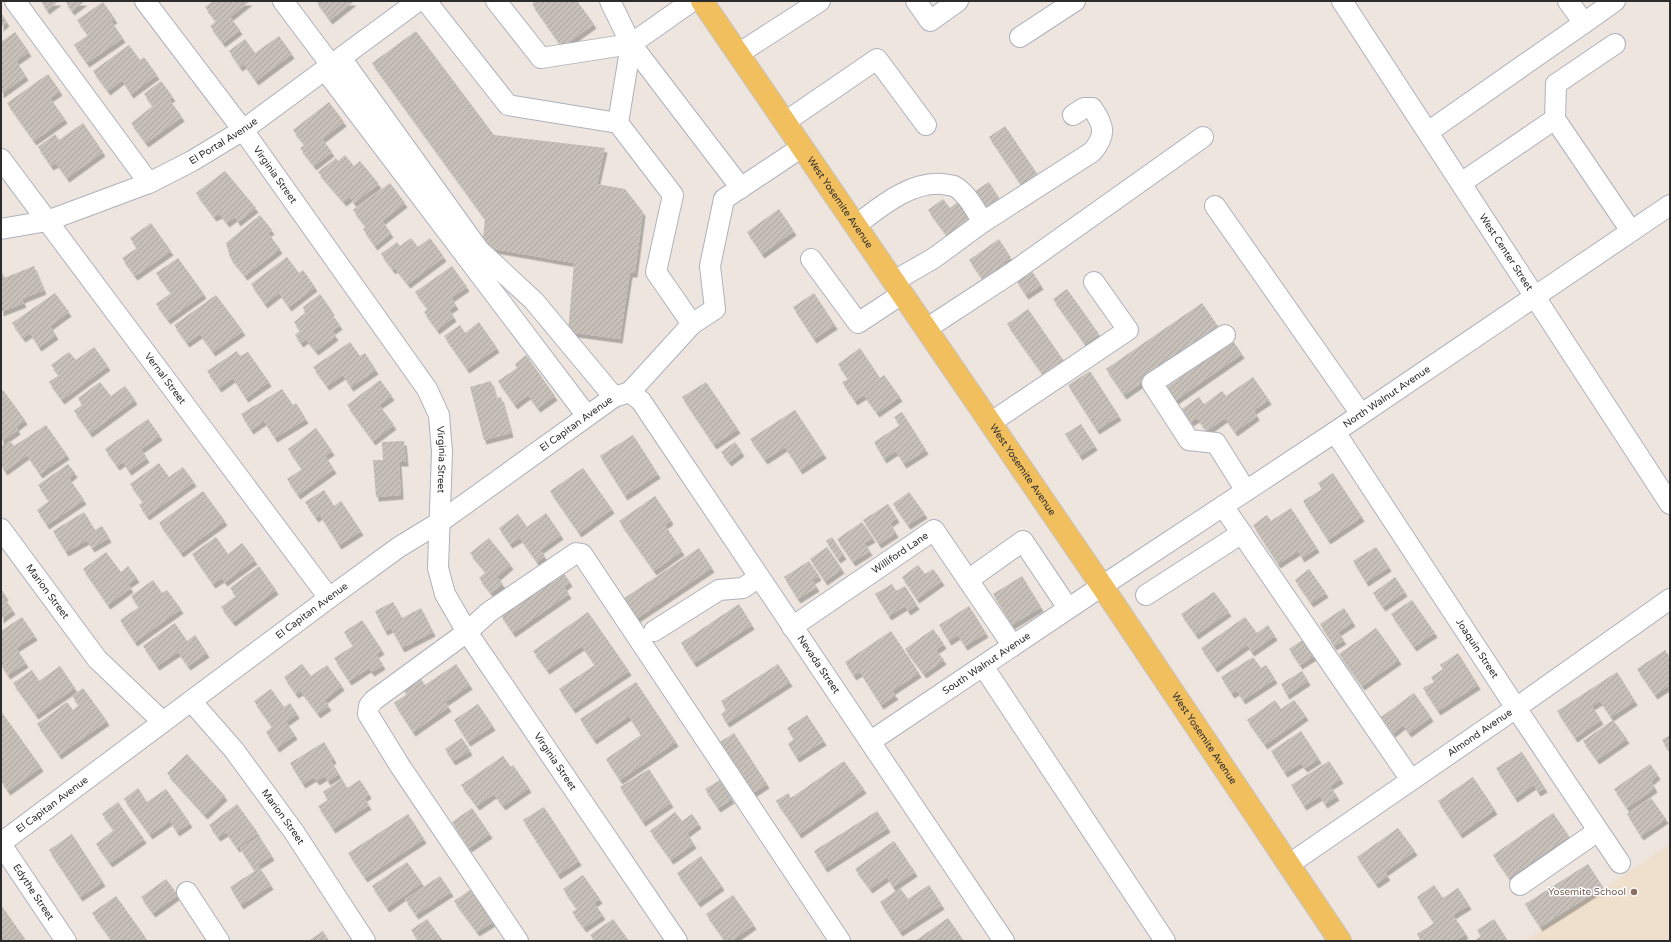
<svg xmlns="http://www.w3.org/2000/svg" width="1671" height="942" viewBox="0 0 1671 942" font-family="'Varela Round',sans-serif">
<defs>
<pattern id="building-hatch" width="6" height="6" patternUnits="userSpaceOnUse"><rect width="6" height="6" fill="#c6c0b9"/><path d="M-1 1l2-2M0 6l6-6M5 7l2-2" fill="none" stroke="#aaa59f"/></pattern>
<filter id="shadow"><feDropShadow dx="2.5" dy="4.5" stdDeviation="0" flood-color="#0004"/></filter>
</defs>
<rect width="100%" height="100%" fill="#ede5de"/>
<!-- education -->
<polygon fill="#efe0ce" points="1670,844 1670,941 1525,941"/>
<!-- building -->
<g fill="url(#building-hatch)" filter="url(#shadow)">
<polygon points="41,1 59,1 47,10"/>
<polygon points="65,1 85,1 72,11"/>
<polygon points="213,1 250,1 230,17 240,30 223,43 210,26 216,21 205,7"/>
<polygon points="316,1 354,1 330,20"/>
<polygon points="536,1 577,1 594,24 562,47 532,4"/>
<polygon points="103,2 115,19 111,21 123,38 87,63 74,45 88,35 77,20"/>
<polygon points="1,13 7,22 1,27"/>
<polygon points="416,31 494,135 605,148 597,184 625,189 643,212 635,273 630,273 620,339 568,332 574,263 482,247 485,219 372,63"/>
<polygon points="15,32 29,52 16,61 26,76 1,94 1,42"/>
<polygon points="279,36 292,54 256,81 244,64 240,67 229,51 245,39 255,53"/>
<polygon points="129,45 140,60 144,57 157,75 131,94 122,80 108,91 93,71"/>
<polygon points="48,74 60,91 50,98 65,119 34,141 7,103"/>
<polygon points="161,81 173,97 169,99 182,117 146,143 131,123 153,106 144,94"/>
<polygon points="329,102 344,122 322,139 332,152 314,166 300,148 305,145 293,130"/>
<polygon points="83,123 103,152 67,178 56,163 51,166 38,147 55,134 59,140"/>
<polygon points="1005,126 1042,181 1026,192 989,137"/>
<polygon points="345,155 354,166 360,161 379,184 354,203 350,197 344,202 318,172 336,158 338,161"/>
<polygon points="225,171 256,208 238,222 235,217 227,223 220,214 214,217 196,193"/>
<polygon points="989,182 999,198 982,209 972,193"/>
<polygon points="390,183 405,203 382,221 391,233 375,246 363,229 366,227 353,210"/>
<polygon points="964,197 977,215 948,237 928,210 943,199 950,208"/>
<polygon points="779,209 794,231 762,254 747,232"/>
<polygon points="260,215 272,230 268,233 280,249 245,276 230,257 226,243"/>
<polygon points="151,223 171,251 135,276 122,258 137,248 130,238"/>
<polygon points="411,238 418,247 430,238 444,257 408,284 395,268 393,270 381,254 397,242 400,246"/>
<polygon points="999,239 1011,258 1003,263 1008,270 987,285 969,260"/>
<polygon points="287,257 299,273 303,270 315,287 289,307 279,293 265,304 251,284"/>
<polygon points="178,258 204,294 168,320 156,304 171,293 156,273"/>
<polygon points="34,266 44,290 22,299 24,303 1,312 1,270 4,278"/>
<polygon points="452,266 467,287 451,298 456,305 449,310 454,317 437,330 424,312 428,309 415,292"/>
<polygon points="1031,270 1041,285 1026,295 1016,280"/>
<polygon points="1067,289 1099,334 1085,344 1053,299"/>
<polygon points="55,293 69,312 50,326 56,335 39,347 30,333 23,338 12,323"/>
<polygon points="814,293 835,325 814,339 793,307"/>
<polygon points="320,294 332,311 330,312 340,325 332,331 336,336 316,351 306,339 301,343 295,335 300,331 294,322 305,313 303,307"/>
<polygon points="216,295 243,331 213,352 200,334 187,343 174,325"/>
<polygon points="1202,303 1220,329 1124,395 1106,369"/>
<polygon points="1028,309 1066,364 1046,379 1007,324"/>
<polygon points="479,322 497,348 467,369 444,336 460,325 465,333"/>
<polygon points="1233,341 1242,354 1176,400 1167,387"/>
<polygon points="350,342 360,356 365,353 376,370 351,387 343,375 327,386 313,367"/>
<polygon points="94,347 108,366 62,400 49,382 59,375 51,365 69,352 76,360"/>
<polygon points="860,348 880,378 884,375 900,397 877,413 864,395 855,401 842,382 848,379 838,364"/>
<polygon points="237,351 240,356 248,352 269,382 246,398 233,378 219,388 207,371"/>
<polygon points="526,355 555,396 538,408 528,395 515,405 498,381 517,368 515,364"/>
<polygon points="1090,371 1119,416 1097,430 1068,385"/>
<polygon points="1253,377 1269,400 1254,410 1257,416 1235,432 1225,418 1207,431 1197,418 1191,422 1182,409 1199,397 1204,404 1222,391 1226,396"/>
<polygon points="380,380 392,396 379,405 394,425 373,441 347,405"/>
<polygon points="491,381 496,398 501,397 511,433 484,440 470,387"/>
<polygon points="100,382 111,396 125,386 135,400 90,433 74,411 82,405 78,398"/>
<polygon points="706,382 738,429 714,445 682,397"/>
<polygon points="282,389 293,405 296,403 306,419 275,438 264,421 251,430 241,414"/>
<polygon points="3,390 25,420 16,427 18,430 1,442 1,391"/>
<polygon points="795,410 824,454 800,470 785,447 765,460 750,439"/>
<polygon points="902,412 926,450 904,464 896,451 884,459 874,442 900,425 894,417"/>
<polygon points="148,419 160,436 141,449 147,458 129,471 123,462 117,466 105,449"/>
<polygon points="1081,424 1095,446 1080,456 1065,434"/>
<polygon points="46,425 67,455 40,474 27,455 5,471 1,465 1,447 10,441 14,446"/>
<polygon points="316,428 332,451 325,456 334,469 298,495 287,479 302,469 288,449"/>
<polygon points="633,435 658,474 625,496 600,456"/>
<polygon points="404,441 406,462 399,462 401,495 376,497 373,460 383,460 382,442"/>
<polygon points="735,442 742,452 729,462 721,452"/>
<polygon points="159,463 169,477 183,467 194,482 147,516 139,505 143,502 130,484"/>
<polygon points="68,464 75,473 69,478 84,500 47,525 37,510 49,501 38,485"/>
<polygon points="583,468 612,509 579,533 550,491"/>
<polygon points="1333,473 1362,517 1328,540 1303,501 1322,489 1318,483"/>
<polygon points="324,490 334,506 341,501 361,531 339,545 320,515 316,518 305,502"/>
<polygon points="203,491 225,521 181,553 159,523"/>
<polygon points="909,492 925,514 908,525 893,504"/>
<polygon points="655,496 671,520 665,525 682,551 654,571 619,521"/>
<polygon points="888,504 897,518 890,523 896,533 879,544 863,520"/>
<polygon points="1291,508 1317,548 1302,558 1298,551 1278,564 1253,525 1267,515 1271,521"/>
<polygon points="84,512 95,530 102,526 109,538 92,548 87,540 66,552 53,531"/>
<polygon points="546,513 561,535 540,550 545,556 537,562 520,538 510,544 499,528 518,514 527,527"/>
<polygon points="862,522 873,538 864,543 870,551 853,562 837,539"/>
<polygon points="216,537 228,554 242,543 255,560 225,582 222,578 213,584 192,554"/>
<polygon points="832,537 844,555 838,559 826,541"/>
<polygon points="489,538 511,565 497,577 503,584 491,593 479,578 486,572 470,553"/>
<polygon points="827,547 842,569 825,581 810,559"/>
<polygon points="1376,547 1389,567 1366,582 1353,561"/>
<polygon points="699,548 712,568 636,619 623,599"/>
<polygon points="106,552 121,572 128,566 137,578 128,584 131,588 108,605 83,569"/>
<polygon points="809,561 819,576 812,580 817,587 798,599 784,577"/>
<polygon points="918,565 925,574 933,569 942,581 917,599 902,577"/>
<polygon points="259,566 276,590 233,622 221,607 236,596 230,588"/>
<polygon points="1309,569 1326,593 1311,603 1295,580"/>
<polygon points="562,571 570,582 564,587 569,594 513,633 500,614"/>
<polygon points="1022,576 1041,607 1012,625 993,594"/>
<polygon points="1395,577 1405,592 1383,607 1373,593"/>
<polygon points="153,580 162,593 167,590 181,609 135,642 120,620 139,607 131,596"/>
<polygon points="892,584 896,591 905,586 917,605 908,611 905,606 889,616 875,594"/>
<polygon points="1,589 6,596 4,598 13,610 1,619"/>
<polygon points="1214,592 1229,612 1196,635 1181,614"/>
<polygon points="1412,600 1435,633 1414,647 1391,614"/>
<polygon points="393,602 402,618 421,608 433,632 402,648 391,628 385,631 375,611"/>
<polygon points="739,604 752,625 694,663 681,643"/>
<polygon points="969,606 986,633 965,646 958,635 949,641 939,625"/>
<polygon points="1344,608 1353,622 1338,632 1344,640 1334,646 1320,624"/>
<polygon points="588,612 629,671 573,709 559,689 595,665 582,646 547,670 533,651"/>
<polygon points="22,617 35,636 16,648 26,663 8,675 1,665 1,631"/>
<polygon points="1245,617 1257,633 1268,625 1275,636 1252,652 1247,645 1215,668 1201,648"/>
<polygon points="362,620 382,650 376,654 383,665 372,672 369,668 349,681 334,658 353,646 344,632"/>
<polygon points="175,623 187,641 195,635 207,653 188,666 178,652 157,666 143,646"/>
<polygon points="1376,628 1399,660 1362,686 1339,654"/>
<polygon points="933,629 944,644 936,650 944,660 924,674 905,649"/>
<polygon points="891,631 919,673 892,691 896,695 881,705 860,672 854,676 845,662"/>
<polygon points="1304,639 1314,656 1300,665 1289,649"/>
<polygon points="1665,650 1670,657 1670,685 1655,695 1637,669"/>
<polygon points="1458,653 1478,685 1438,711 1423,688 1434,682 1431,677 1443,669 1440,665"/>
<polygon points="1253,657 1261,668 1266,665 1275,679 1243,700 1237,691 1232,694 1221,677"/>
<polygon points="302,664 311,676 327,665 342,686 324,700 329,706 318,714 301,691 296,694 284,677"/>
<polygon points="456,664 470,685 445,702 449,707 413,732 394,703 407,694 400,684 417,673 425,685"/>
<polygon points="778,664 790,682 727,723 721,714 726,710 721,701"/>
<polygon points="60,666 75,688 36,715 13,683 32,670 39,681"/>
<polygon points="1302,671 1308,681 1287,695 1281,684"/>
<polygon points="1617,672 1635,701 1611,717 1600,701 1592,706 1601,720 1575,738 1557,711"/>
<polygon points="636,682 676,742 620,780 606,759 641,735 629,716 594,740 580,719"/>
<polygon points="83,688 107,721 59,755 37,724 67,702 73,710 79,705 72,696"/>
<polygon points="271,689 284,707 290,703 297,714 286,722 295,735 277,748 266,732 272,727 254,701"/>
<polygon points="1414,693 1431,717 1409,733 1403,725 1393,733 1381,717"/>
<polygon points="1275,700 1281,709 1294,700 1306,716 1265,745 1247,720"/>
<polygon points="478,704 493,726 468,742 454,720"/>
<polygon points="1,711 41,767 8,791 1,781"/>
<polygon points="807,715 824,741 797,758 788,744 794,739 787,728"/>
<polygon points="1613,720 1627,739 1597,760 1583,741"/>
<polygon points="1301,731 1319,759 1305,768 1301,763 1285,773 1271,751"/>
<polygon points="734,733 767,784 753,793 720,742"/>
<polygon points="1670,735 1670,753 1662,740"/>
<polygon points="462,738 470,751 453,761 445,749"/>
<polygon points="324,742 334,759 331,761 339,774 328,781 325,776 317,781 314,777 303,784 290,763"/>
<polygon points="1522,752 1545,788 1538,792 1534,785 1515,798 1496,768"/>
<polygon points="187,754 225,796 205,815 167,773"/>
<polygon points="503,756 511,767 513,765 529,788 503,806 494,794 477,806 461,785"/>
<polygon points="844,761 864,789 799,834 776,801 788,793 791,798"/>
<polygon points="1329,761 1341,779 1330,786 1337,796 1325,804 1320,796 1304,806 1291,785"/>
<polygon points="1650,764 1658,775 1651,781 1655,788 1627,808 1614,789"/>
<polygon points="649,769 671,803 643,822 620,787"/>
<polygon points="1473,777 1495,810 1460,834 1438,801"/>
<polygon points="342,779 347,788 360,780 369,794 364,798 369,805 333,829 318,806 328,800 323,792"/>
<polygon points="720,780 732,799 718,808 705,789"/>
<polygon points="138,788 147,802 166,789 190,823 177,832 170,821 150,835 124,799"/>
<polygon points="1651,798 1666,819 1641,836 1627,814"/>
<polygon points="118,802 144,839 110,863 96,844 114,830 102,814"/>
<polygon points="237,804 258,833 237,848 226,832 218,837 209,825"/>
<polygon points="544,807 579,861 558,875 523,820"/>
<polygon points="472,808 490,834 469,848 452,822"/>
<polygon points="877,811 888,828 825,868 814,851"/>
<polygon points="675,812 682,821 692,814 699,824 687,833 694,844 671,860 650,831"/>
<polygon points="1553,813 1569,836 1509,878 1493,855"/>
<polygon points="408,814 424,839 365,878 348,853"/>
<polygon points="1398,828 1415,851 1385,872 1388,876 1376,884 1357,857"/>
<polygon points="72,834 103,882 80,897 49,850"/>
<polygon points="259,836 272,856 258,865 271,885 241,905 230,887 255,871 240,848"/>
<polygon points="894,841 915,872 893,887 887,877 870,889 855,869"/>
<polygon points="701,856 722,886 698,903 677,873"/>
<polygon points="407,862 422,883 387,908 372,886"/>
<polygon points="1588,864 1603,887 1540,927 1525,904"/>
<polygon points="583,875 600,899 594,903 603,915 584,928 572,912 577,909 563,889"/>
<polygon points="440,876 451,892 416,915 405,899"/>
<polygon points="166,879 178,895 153,913 141,897"/>
<polygon points="929,885 942,905 900,932 880,902 900,888 908,899"/>
<polygon points="1434,885 1443,898 1458,888 1469,905 1453,915 1466,934 1455,941 1421,941 1417,934 1434,923 1417,897"/>
<polygon points="470,890 493,922 477,932 454,901"/>
<polygon points="733,895 754,925 731,941 725,941 706,914"/>
<polygon points="116,896 146,938 143,941 112,941 92,913"/>
<polygon points="1,905 25,939 22,941 1,941"/>
<polygon points="948,918 962,938 957,941 915,941"/>
<polygon points="427,919 443,941 419,941 411,930"/>
<polygon points="613,919 629,941 595,941 590,935"/>
<polygon points="1494,919 1508,941 1474,941 1481,936 1477,930"/>
<polygon points="323,931 329,941 308,941"/>
</g>
<g fill="none" stroke-linecap="round" stroke-linejoin="round">
<!-- minor casing -->
<g stroke="#aeb2bc" stroke-width="22">
<g id="minor">
<polyline points="15,1 149,183"/>
<path id="s1" d="M145 1 243 130 427 389 439 415 442 452 438 568 445 594 467 632 677 941"/>
<polyline points="283,1 331,65"/>
<polyline points="426,1 508,105 618,123"/>
<polyline points="496,1 541,58 631,44"/>
<polyline points="610,1 631,44 741,188"/>
<polyline points="692,1 631,44 618,123 673,195 656,272 692,324 715,309 710,266 724,199 802,147"/>
<polyline points="916,1 930,21 958,1"/>
<path id="s2" d="M1342 1 1670 504"/>
<polyline points="1584,23 1615,1"/>
<polyline points="1020,37 1075,1"/>
<polyline points="738,54 820,1"/>
<polyline points="341,58 479,250 534,301 614,397"/>
<polyline points="325,70 587,416"/>
<polyline points="1555,119 1556,84 1615,44"/>
<polyline points="785,122 877,59 926,125"/>
<polyline points="1428,132 1584,23 1568,1"/>
<path id="s3" d="M1 159 329 598"/>
<polyline points="1461,183 1555,119 1631,231"/>
<polyline points="1215,206 1361,414"/>
<path d="M855 226C880 207 910 181 943 184 946 185 951 185 954 186 967 193 975 210 983 222"/>
<path id="s4" d="M1 229 47 221 149 183 192 161 243 130 418 1"/>
<polyline points="811,259 858,323 902,294"/>
<path d="M894 281 934 258 983 222 1092 152C1107 135 1104 125 1092 108H1084L1073 115"/>
<polyline points="926,329 1013,272 1203,137"/>
<polyline points="1225,335 1152,383 1189,440 1216,443 1246,491"/>
<path id="s5" d="M630 392 641 401C761 581 884 760 1004 941"/>
<polyline points="990,423 1128,330 1094,282"/>
<path id="s6" d="M1335 432 1516 708 1620 863"/>
<polyline points="1223,506 1411,780"/>
<path id="s7" d="M1 529 97 659 163 722"/>
<polyline points="968,580 1023,541 1068,608"/>
<polyline points="1146,595 1242,533"/>
<path id="s8" d="M792 627 934 530 1013 646"/>
<polyline points="654,631 719,590 743,588 759,577"/>
<polyline points="983,666 1165,941"/>
<path id="s9" d="M191 701 234 750 294 832 365 941"/>
<path id="s10" d="M871 741 1102 586 1335 432 1670 205"/>
<path id="s11" d="M1 843 329 598 399 547 440 522 614 397 630 392 692 324"/>
<path id="s12" d="M1 844 66 941"/>
<path id="s13" d="M1288 865 1516 708 1670 599"/>
<polyline points="1520,885 1598,831"/>
<polyline points="187,892 219,941"/>
<polyline points="518,941 400,766 368,714 369,706 374,700 467,632 489,612 576,553 582,554 840,941"/>
</g>
</g>
<!-- major casing -->
<g stroke="#c4c4c4" stroke-width="24">
<g id="major">
<path id="s14" d="M702 1 1102 586 1340 941"/>
</g>
</g>
<!-- minor -->
<use href="#minor" stroke="#fff" stroke-width="20"/>
<!-- major -->
<use href="#major" stroke="#f2bf5f" stroke-width="22"/>
</g>
<!-- markers -->
<circle fill="#8d6e63" stroke="#fff" stroke-width="1.5" cx="1634" cy="892" r="4"/>
<g text-anchor="middle" dominant-baseline="central" stroke-width="3" stroke-linejoin="round" paint-order="stroke">
<!-- street labels -->
<g font-size="10" fill="#2c2c2c" stroke="#fff">
<text stroke="none"><textPath href="#s4" startOffset="241">El Portal Avenue</textPath></text>
<text stroke="none"><textPath href="#s1" startOffset="217">Virginia Street</textPath></text>
<text stroke="none"><textPath href="#s14" startOffset="244">West Yosemite Avenue</textPath></text>
<text stroke="none"><textPath href="#s2" startOffset="300">West Center Street</textPath></text>
<text stroke="none"><textPath href="#s3" startOffset="274">Vernal Street</textPath></text>
<text stroke="none"><textPath href="#s10" startOffset="620">North Walnut Avenue</textPath></text>
<text stroke="none"><textPath href="#s11" startOffset="712">El Capitan Avenue</textPath></text>
<text stroke="none"><textPath href="#s1" startOffset="553">Virginia Street</textPath></text>
<text stroke="none"><textPath href="#s14" startOffset="568">West Yosemite Avenue</textPath></text>
<text stroke="none"><textPath href="#s8" startOffset="131">Williford Lane</textPath></text>
<text stroke="none"><textPath href="#s7" startOffset="78">Marion Street</textPath></text>
<text stroke="none"><textPath href="#s11" startOffset="388">El Capitan Avenue</textPath></text>
<text stroke="none"><textPath href="#s6" startOffset="259">Joaquin Street</textPath></text>
<text stroke="none"><textPath href="#s10" startOffset="139">South Walnut Avenue</textPath></text>
<text stroke="none"><textPath href="#s5" startOffset="332">Nevada Street</textPath></text>
<text stroke="none"><textPath href="#s13" startOffset="233">Almond Avenue</textPath></text>
<text stroke="none"><textPath href="#s14" startOffset="892">West Yosemite Avenue</textPath></text>
<text stroke="none"><textPath href="#s1" startOffset="889">Virginia Street</textPath></text>
<text stroke="none"><textPath href="#s11" startOffset="64">El Capitan Avenue</textPath></text>
<text stroke="none"><textPath href="#s9" startOffset="148">Marion Street</textPath></text>
<text stroke="none"><textPath href="#s12" startOffset="58">Edythe Street</textPath></text>
</g>
<!-- education labels -->
<g font-size="10" fill="#785e54" stroke="#fff" text-anchor="end">
<text x="1626" y="892">Yosemite School</text>
</g>
</g>
<!-- border -->
<rect width="1671" height="942" fill="none" stroke="#2c2c2c" stroke-width="4"/>
</svg>
